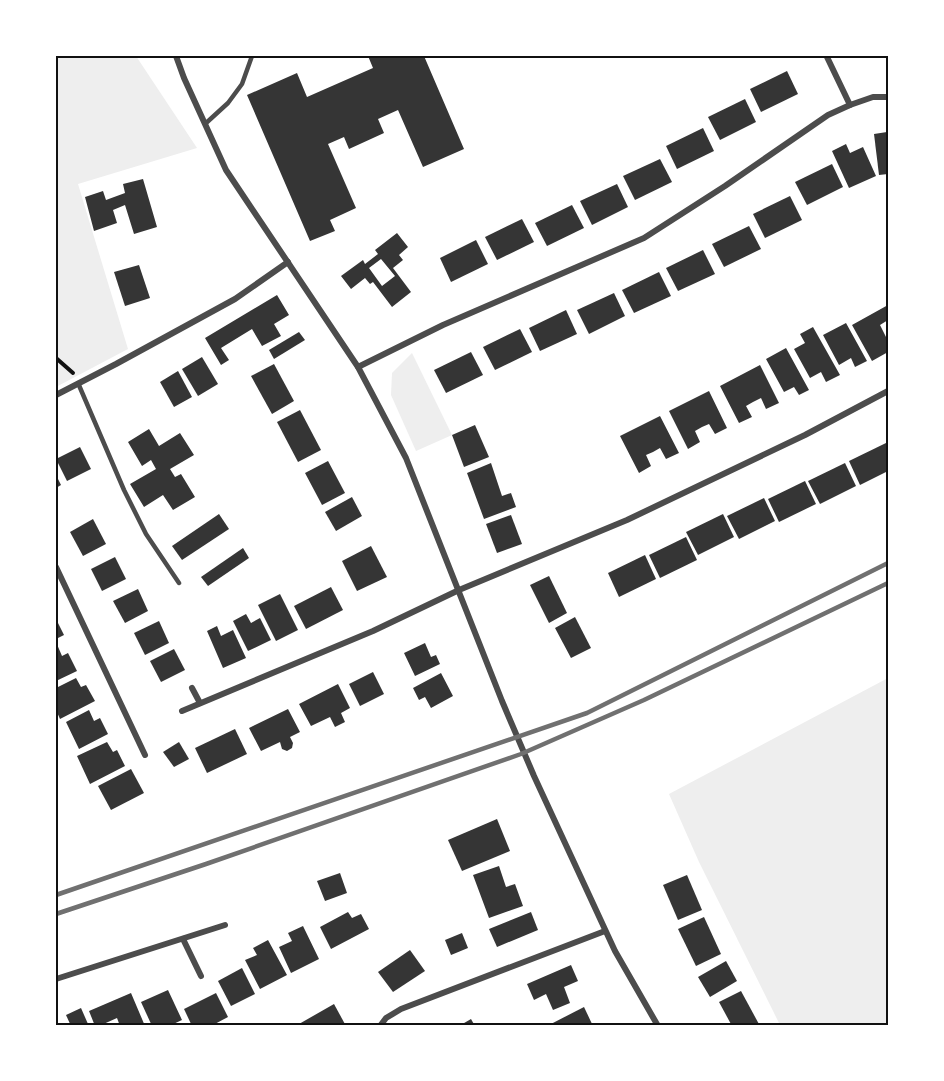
<svg xmlns="http://www.w3.org/2000/svg" width="944" height="1081" viewBox="0 0 944 1081" font-family="Quicksand,sans-serif">
<rect width="100%" height="100%" fill="#fff"/>
<!-- green -->
<g fill="#eee">
<polygon points="56,56 136,56 197,148 78,184 128,349 56,387"/>
<polygon points="412,353 452,435 416,451 391,395 392,373"/>
<polygon points="888,678 888,1025 780,1025 699,862 669,794"/>
</g>
<!-- building -->
<g fill="#353535" fill-rule="evenodd">
<polygon points="368,56 424,56 464,149 423,167 398,110 378,119 384,133 349,149 344,137 328,144 356,208 330,220 335,231 310,241 247,95 297,73 307,97 373,68"/>
<polygon points="787,71 798,94 761,112 750,89"/>
<polygon points="745,99 756,122 720,140 708,117"/>
<polygon points="703,128 714,151 677,169 666,146"/>
<polygon points="887,132 888,174 879,175 874,134"/>
<polygon points="846,144 850,153 863,147 876,176 849,188 832,151"/>
<polygon points="660,159 672,182 635,200 623,176"/>
<polygon points="832,164 843,187 807,205 795,182"/>
<polygon points="143,179 157,227 134,234 125,205 113,210 117,223 94,231 85,197 103,191 106,200 125,193 123,184"/>
<polygon points="617,184 628,207 592,225 580,201"/>
<polygon points="790,196 802,220 765,238 753,214"/>
<polygon points="572,205 584,228 547,246 535,223"/>
<polygon points="522,219 534,242 497,260 485,237"/>
<polygon points="749,226 761,249 724,267 712,244"/>
<path d="M397 233 408 247 399 255 403 260 393 268 411 292 392 307 373 282 370 284 365 278 351 289 341 276 363 260 365 264 378 254 375 250ZM381 259 395 276 382 286 369 268Z"/>
<polygon points="476,240 488,264 451,282 440,258"/>
<polygon points="703,250 715,274 678,291 666,268"/>
<polygon points="139,265 150,298 125,306 114,272"/>
<polygon points="659,272 671,296 634,313 622,290"/>
<polygon points="614,293 625,316 589,334 577,310"/>
<polygon points="277,295 289,315 274,324 281,336 262,346 252,329 221,348 229,360 221,365 205,338"/>
<polygon points="888,305 888,320 880,325 888,341 888,352 872,361 852,325"/>
<polygon points="566,310 577,334 540,351 529,328"/>
<polygon points="846,323 867,361 855,367 851,358 839,365 823,335"/>
<polygon points="813,327 840,375 826,382 821,372 810,378 794,349 805,343 800,334"/>
<polygon points="520,329 532,352 495,370 483,347"/>
<polygon points="299,332 305,340 274,359 269,350"/>
<polygon points="786,348 809,390 799,395 794,387 784,392 766,359"/>
<polygon points="471,352 483,375 446,393 434,370"/>
<polygon points="202,357 218,384 198,396 182,369"/>
<polygon points="274,364 294,401 272,414 251,376"/>
<polygon points="760,365 779,403 766,409 761,398 753,402 746,406 752,417 739,423 720,386"/>
<polygon points="178,371 192,397 174,407 160,382"/>
<polygon points="709,391 727,428 715,434 709,424 702,427 695,431 700,442 688,449 669,411"/>
<polygon points="300,410 321,450 298,462 277,422"/>
<polygon points="660,416 679,453 666,459 660,448 653,452 646,455 651,466 639,473 620,436"/>
<polygon points="475,425 489,457 464,467 452,435"/>
<polygon points="149,429 159,446 180,433 194,455 170,469 175,477 181,474 195,497 173,510 163,495 144,507 130,484 156,469 151,460 142,466 128,442"/>
<polygon points="886,443 888,449 888,471 860,485 849,461"/>
<polygon points="80,447 91,469 67,481 56,459"/>
<polygon points="328,461 345,493 322,505 305,473"/>
<polygon points="491,463 502,496 511,493 516,507 484,519 467,473"/>
<polygon points="845,463 856,486 820,504 808,481"/>
<polygon points="56,475 61,485 56,488"/>
<polygon points="805,481 816,504 779,522 768,499"/>
<polygon points="352,497 362,516 336,531 325,512"/>
<polygon points="764,498 775,521 739,539 727,516"/>
<polygon points="219,514 229,529 182,560 172,546"/>
<polygon points="723,514 734,537 698,555 686,532"/>
<polygon points="511,515 522,544 497,553 486,524"/>
<polygon points="93,519 106,544 83,556 70,532"/>
<polygon points="686,537 697,560 660,578 649,555"/>
<polygon points="371,546 387,577 357,591 342,561"/>
<polygon points="243,548 249,558 208,586 201,577"/>
<polygon points="645,555 656,579 619,597 608,573"/>
<polygon points="115,557 126,579 102,591 91,569"/>
<polygon points="549,576 567,613 549,623 530,585"/>
<polygon points="331,587 343,610 306,629 294,606"/>
<polygon points="138,589 148,611 125,623 113,601"/>
<polygon points="280,594 298,630 276,641 258,605"/>
<polygon points="246,614 251,623 260,618 271,640 248,651 233,621"/>
<polygon points="575,617 591,648 571,658 555,628"/>
<polygon points="56,619 64,635 56,639"/>
<polygon points="159,621 169,643 145,655 134,633"/>
<polygon points="217,626 221,636 233,630 246,658 223,668 207,631"/>
<polygon points="56,642 62,656 68,653 77,671 56,681"/>
<polygon points="425,643 431,657 436,655 440,664 415,676 404,653"/>
<polygon points="174,649 185,670 161,682 150,661"/>
<polygon points="373,672 384,694 360,706 349,684"/>
<polygon points="441,673 453,696 431,708 425,697 419,700 413,688"/>
<polygon points="76,678 81,687 86,685 95,701 60,719 56,710 56,688"/>
<polygon points="338,684 350,708 341,713 345,722 335,727 330,717 311,726 299,704"/>
<polygon points="288,709 300,732 290,737 293,743 292,748 287,751 282,749 280,742 261,751 249,728"/>
<polygon points="89,710 94,721 100,718 108,734 79,749 66,722"/>
<polygon points="235,729 247,754 207,773 195,748"/>
<polygon points="107,742 113,752 117,750 125,766 90,784 77,756"/>
<polygon points="179,742 189,759 174,767 163,752"/>
<polygon points="131,769 144,793 111,810 98,786"/>
<polygon points="497,819 510,851 462,871 448,840"/>
<polygon points="499,866 506,887 515,884 523,906 489,918 473,875"/>
<polygon points="340,873 347,893 325,901 317,881"/>
<polygon points="687,875 702,910 678,920 663,885"/>
<polygon points="348,912 352,918 361,914 369,929 331,949 320,927"/>
<polygon points="531,912 538,930 497,947 489,929"/>
<polygon points="704,917 721,954 696,966 678,929"/>
<polygon points="303,926 319,959 291,973 279,947 292,941 288,933"/>
<polygon points="462,933 468,948 451,955 445,940"/>
<polygon points="268,940 287,975 260,989 245,960 257,955 253,948"/>
<polygon points="410,950 425,971 393,992 378,972"/>
<polygon points="726,961 737,981 710,997 698,977"/>
<polygon points="571,965 578,981 564,987 570,1003 553,1010 546,994 534,1000 527,984"/>
<polygon points="242,968 255,994 231,1006 218,981"/>
<polygon points="168,990 182,1020 169,1026 152,1026 141,1002"/>
<polygon points="741,991 760,1026 732,1026 719,1002"/>
<polygon points="131,993 145,1026 120,1026 117,1018 99,1026 95,1026 89,1011"/>
<polygon points="216,993 228,1017 211,1026 192,1026 184,1009"/>
<polygon points="334,1004 346,1026 300,1026 299,1024"/>
<polygon points="584,1007 593,1026 547,1026"/>
<polygon points="81,1008 88,1024 85,1026 71,1026 66,1015"/>
<polygon points="471,1019 475,1026 459,1026"/>
</g>
<g fill="none" stroke-linecap="round" stroke-linejoin="round">
<!-- path -->
<polyline stroke="#111" stroke-width="4" points="56,358 73,373"/>
<!-- service -->
<g stroke="#4c4c4c" stroke-width="4.5">
<polyline points="205,124 228,103 242,84 252,56"/>
<polyline points="78,383 124,490 146,534 179,583"/>
</g>
<!-- minor -->
<g stroke="#4c4c4c" stroke-width="6">
<polyline points="176,56 184,78 226,170 358,367 406,458 502,701 534,776 615,951 658,1026"/>
<polyline points="827,57 850,105"/>
<polyline points="358,367 443,325 644,238 725,186 828,115 850,105 873,97 888,97"/>
<polyline points="56,395 116,364 235,299 288,262"/>
<polyline points="56,567 145,755"/>
<polyline points="192,688 200,703"/>
<polyline points="182,711 373,631 459,590 627,520 805,435 888,391"/>
<polyline points="183,939 201,976"/>
<polyline points="56,979 225,925"/>
<polyline points="380,1026 386,1018 401,1009 605,931"/>
</g>
<!-- rail -->
<g stroke="#707070" stroke-width="4.5">
<polyline points="56,895 587,713 888,563"/>
<polyline points="56,914 206,864 521,754 644,700 888,583"/>
</g>
</g>
<!-- border -->
<rect width="944" height="1081" fill="none" stroke="#ffffff" stroke-width="114"/>
<rect x="57" y="57" width="830" height="967" fill="none" stroke="#111" stroke-width="2"/>
</svg>
